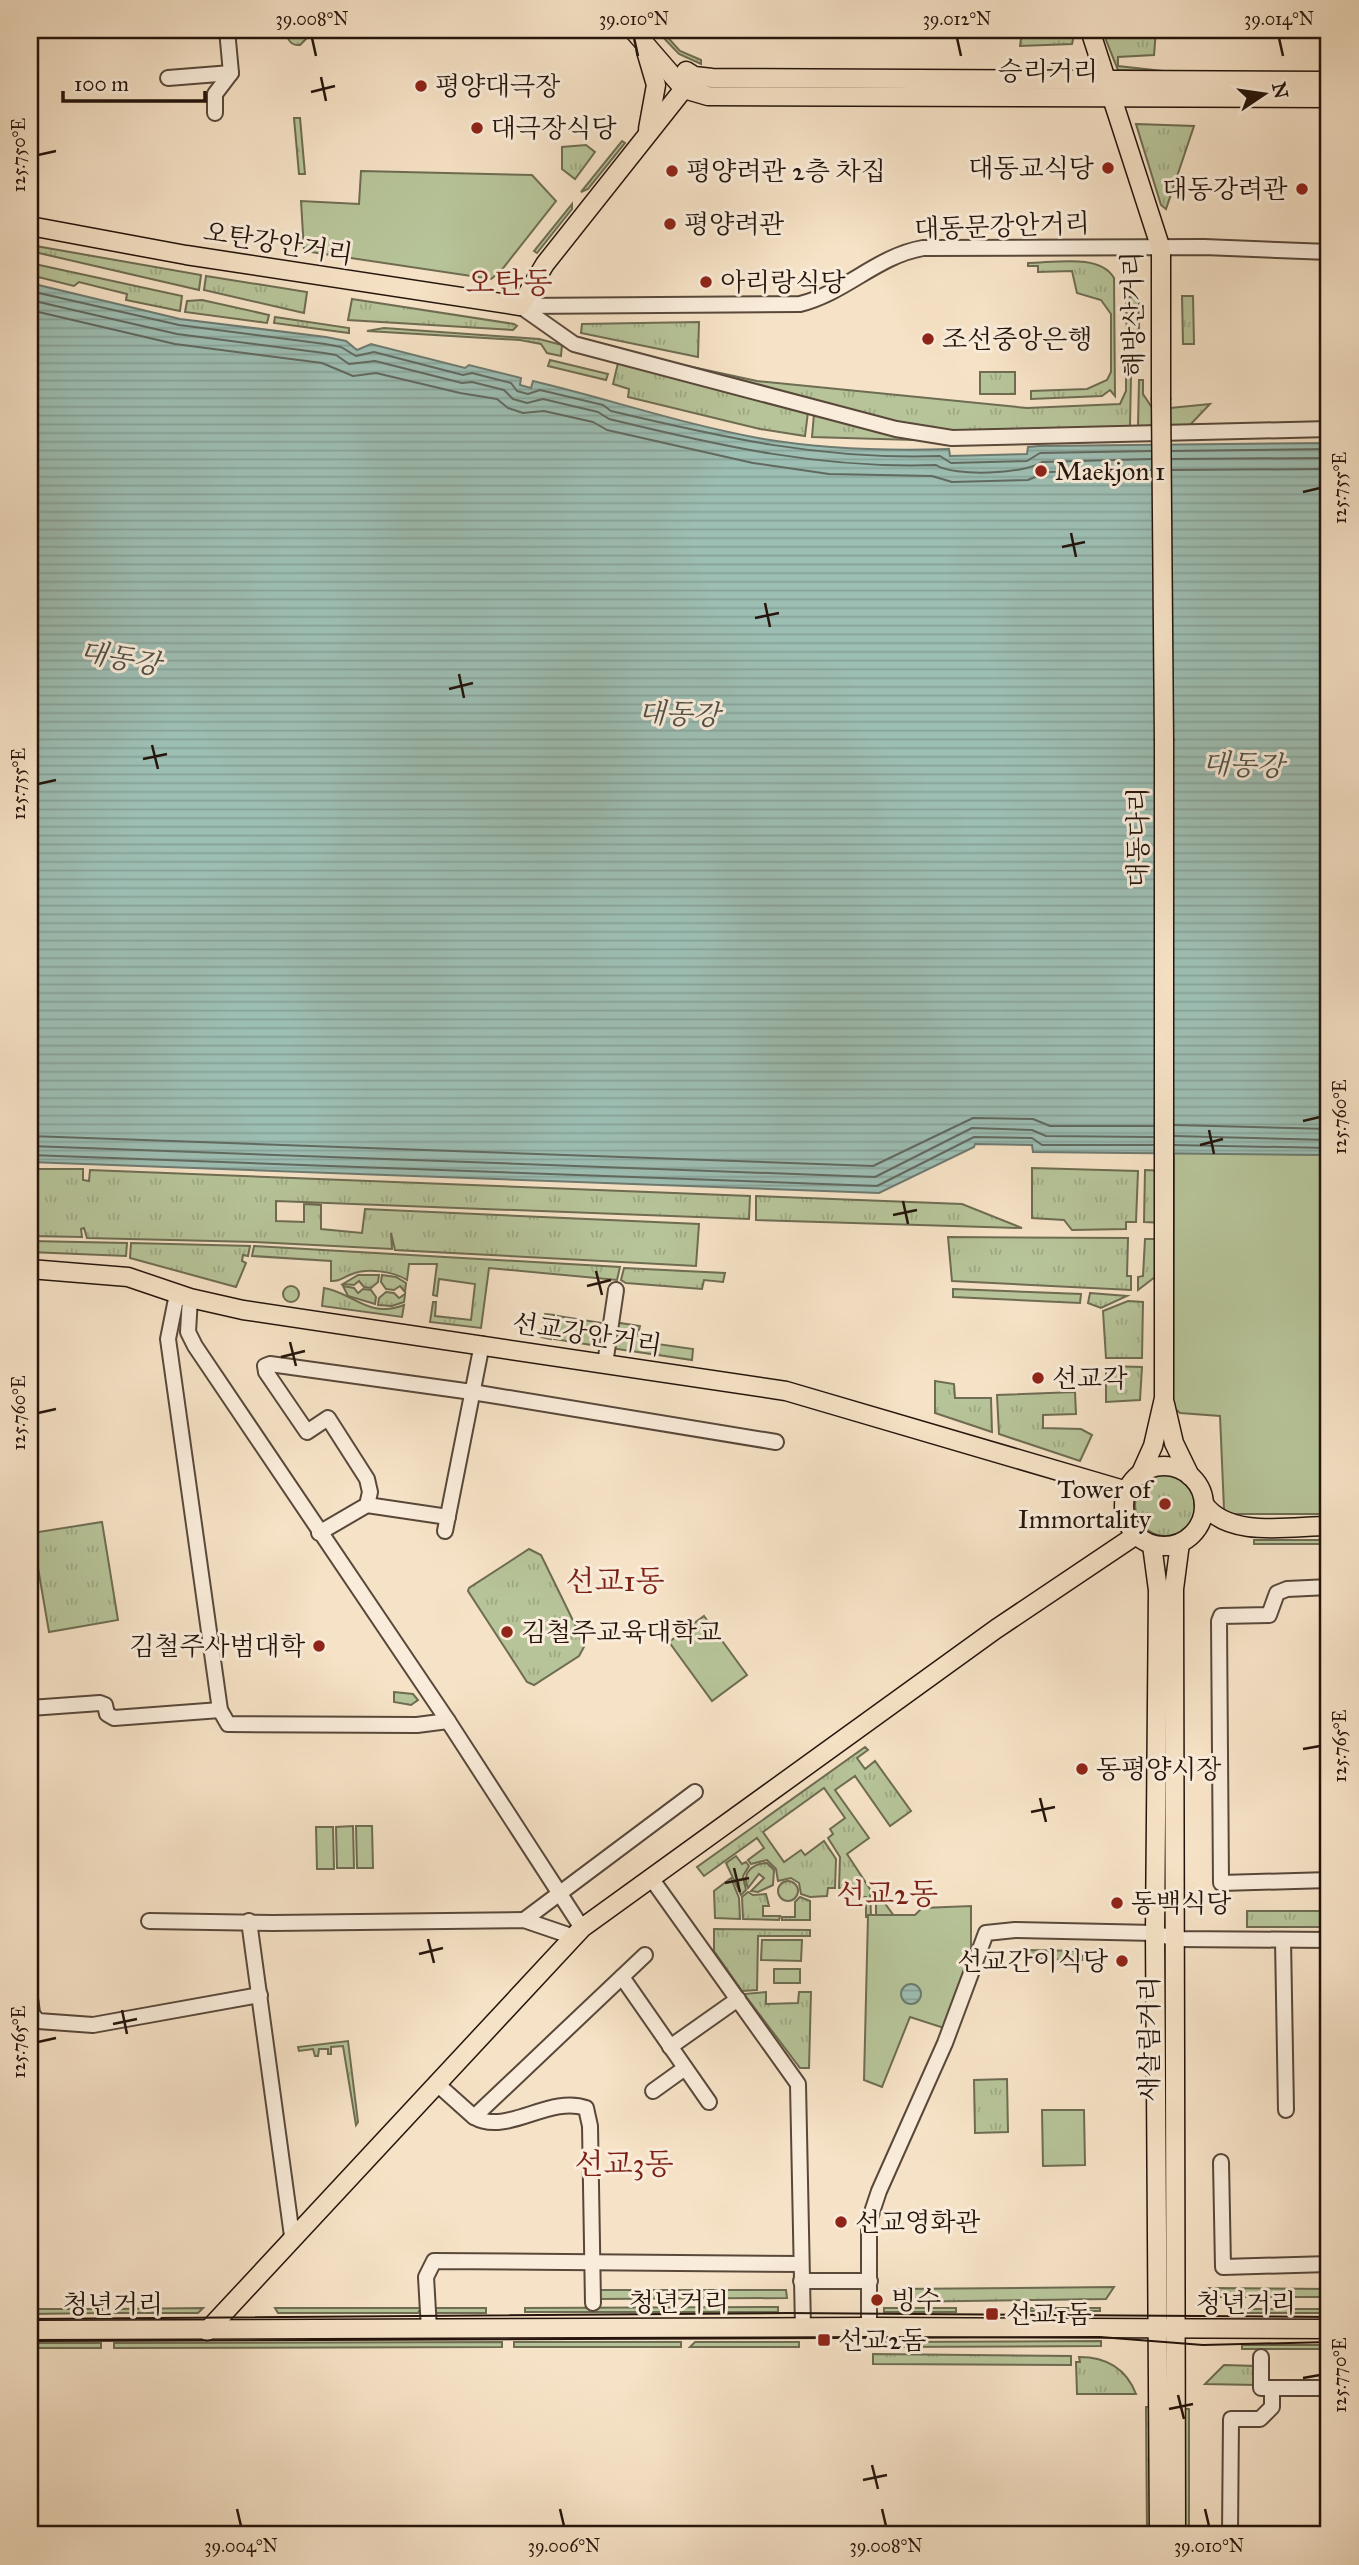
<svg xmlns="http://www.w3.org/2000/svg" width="1359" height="2565" viewBox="0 0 1359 2565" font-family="'IM FELL Great Primer','Noto Serif KR',serif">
<defs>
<pattern id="grass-tufts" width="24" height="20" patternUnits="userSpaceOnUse" patternTransform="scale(1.75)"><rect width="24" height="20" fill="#b7c499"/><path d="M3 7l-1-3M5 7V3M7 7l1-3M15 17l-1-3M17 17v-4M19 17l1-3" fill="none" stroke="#9da883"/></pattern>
<pattern id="water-rules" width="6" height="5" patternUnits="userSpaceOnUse" patternTransform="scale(1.75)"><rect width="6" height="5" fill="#9dbeb3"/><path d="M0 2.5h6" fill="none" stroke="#87a299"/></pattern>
</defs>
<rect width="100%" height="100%" fill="#f6e2c6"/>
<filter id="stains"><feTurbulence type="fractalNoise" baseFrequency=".00286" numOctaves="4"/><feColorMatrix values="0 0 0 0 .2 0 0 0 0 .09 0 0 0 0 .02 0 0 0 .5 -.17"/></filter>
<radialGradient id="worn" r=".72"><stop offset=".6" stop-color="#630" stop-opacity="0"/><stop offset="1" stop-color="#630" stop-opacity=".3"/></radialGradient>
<!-- grass -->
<g fill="url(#grass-tufts)" stroke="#6e6c52" stroke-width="2">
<path d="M286 30H308V37L300 45C290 46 287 39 286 30Z"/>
<polygon points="656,30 661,30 680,51 701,60 701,64 679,54"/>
<polygon points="1038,30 1075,30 1072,44 1020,46 1022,31 1038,32"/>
<polygon points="1102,30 1156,30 1154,55 1118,57 1118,66 1172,72 1118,70"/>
<polygon points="294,118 300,118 305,174 299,174"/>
<polygon points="1136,124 1194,126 1166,209 1161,205"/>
<polygon points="622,141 625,143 588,189 581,192"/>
<polygon points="586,145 595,152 575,179 562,169 562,147"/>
<polygon points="572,204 572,209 537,253 534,251"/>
<polygon points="30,245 201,275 199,290 30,251"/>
<polygon points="30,263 182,296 180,311 126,300 127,294 79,282 74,286 30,275"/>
<path d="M1028 263C1053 263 1100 253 1114 278L1115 396 1110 390 1102 396 1031 399V391L1087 389 1107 380 1111 372V314L1101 300 1077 293 1072 271 1038 272V266H1028Z"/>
<polygon points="206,276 307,292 304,313 204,290"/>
<polygon points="1182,296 1193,296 1194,344 1183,344"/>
<polygon points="1126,297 1139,297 1139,344 1127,344"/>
<polygon points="352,299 514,324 517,326 513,330 348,320"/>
<polygon points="202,300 269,315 267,323 185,312 187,301"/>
<polygon points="275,317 349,328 349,333 274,323"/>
<polygon points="699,322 698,357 581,333 582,324"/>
<polygon points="384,328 539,339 562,345 561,356 547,353 541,344 520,340 367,331"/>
<polygon points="595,346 757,381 1027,408 1120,404 1126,391 1126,375 1131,375 1130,427 928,431"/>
<polygon points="550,360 608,374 606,380 548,366"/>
<polygon points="618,363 808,412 805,436 760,429 628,397 629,389 613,384"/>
<rect x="980" y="372" width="35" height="22"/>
<polygon points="1139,380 1143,380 1143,394 1151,406 1170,408 1210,404 1188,427 1138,427"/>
<polygon points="814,414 911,438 913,440 812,437"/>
<polygon points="1032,1168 1138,1171 1136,1222 1126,1222 1126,1229 1072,1230 1064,1220 1032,1218"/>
<polygon points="30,1169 83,1169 83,1180 89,1181 90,1170 750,1196 749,1219 276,1201 276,1221 304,1222 304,1204 321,1205 321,1229 362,1233 365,1209 699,1224 696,1266 395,1250 391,1233 392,1249 255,1242 87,1238 84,1228 81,1229 82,1237 30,1236"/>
<polygon points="1145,1170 1191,1172 1189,1224 1144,1222"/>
<polygon points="756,1196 962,1204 1022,1228 756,1220"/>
<polygon points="948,1237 1128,1238 1127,1276 1131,1276 1131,1290 952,1281"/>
<polygon points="1145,1239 1156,1239 1155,1277 1138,1290 1138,1277 1143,1276"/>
<polygon points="30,1241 127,1243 126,1256 30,1252"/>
<polygon points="131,1243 250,1246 248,1256 243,1255 242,1261 246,1263 236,1287 130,1258"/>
<path d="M254 1246 620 1267 617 1280 489 1268 481 1328 430 1322 433 1302H436L435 1316 471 1320 475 1284 439 1279 437 1296 433 1295 437 1264H409L407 1280C393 1271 367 1268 352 1274 343 1277 340 1282 331 1281V1261L252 1256Z"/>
<polygon points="624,1268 725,1273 723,1282 704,1280 702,1289 626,1283 621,1280"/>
<polygon points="358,1275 379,1275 378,1282 371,1288 364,1287 359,1281 354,1285 343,1284"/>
<polygon points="382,1275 396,1277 406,1283 405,1292 400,1286 394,1290 386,1289 381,1282"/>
<circle cx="291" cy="1294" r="8"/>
<polygon points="343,1286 354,1288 358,1293 363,1289 371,1290 376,1297 375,1304 348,1296"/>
<path d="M324 1288C352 1292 368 1319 404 1305L402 1317 322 1306Z"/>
<polygon points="953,1289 1081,1294 1080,1303 953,1297"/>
<polygon points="386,1292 394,1293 399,1298 405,1294 404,1302 392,1306 378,1305 379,1298"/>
<polygon points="1090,1293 1127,1296 1101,1308 1088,1303"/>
<polygon points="1128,1301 1143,1302 1142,1358 1106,1358 1103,1311"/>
<polygon points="545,1314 554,1315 551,1339 541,1337"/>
<polygon points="558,1316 608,1324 604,1347 554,1339"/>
<polygon points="614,1322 640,1326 638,1334 643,1335 643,1342 693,1349 692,1360 610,1348"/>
<polygon points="1106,1366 1142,1367 1140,1400 1106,1402"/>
<polygon points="935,1381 954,1384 955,1398 991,1398 992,1432 935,1413"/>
<polygon points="1075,1392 1076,1414 1043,1415 1043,1428 1081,1429 1092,1435 1080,1461 999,1434 997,1395"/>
<circle cx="1166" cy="1505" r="31"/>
<polygon points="102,1522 118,1620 49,1632 32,1533"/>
<rect x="1254" y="1540" width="75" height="4"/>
<polygon points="529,1549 541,1555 585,1645 579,1656 534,1685 527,1682 468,1591 469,1588"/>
<polygon points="394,1692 413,1694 418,1700 411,1705 394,1702"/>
<polygon points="865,1747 868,1750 857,1758 865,1769 875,1761 911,1811 890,1826 855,1776 835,1790 869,1838 847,1854 870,1889 871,1917 866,1917 866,1897 846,1896 846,1889 839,1888 840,1857 828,1838 833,1834 830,1829 845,1818 824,1788 763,1832 784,1862 801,1850 805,1855 824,1841 836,1859 835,1888 828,1888 827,1896 810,1897 801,1894 799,1883 791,1878 778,1881 776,1869 767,1860 751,1864 748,1860 764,1848 757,1838 704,1876 697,1867"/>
<polygon points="736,1856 742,1864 746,1862 749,1866 743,1876 746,1890 741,1895 726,1863"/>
<path d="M767 1863 774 1870 773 1885 758 1892 751 1891 764 1878 759 1874 748 1888C741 1873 753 1863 767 1863Z"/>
<polygon points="731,1878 739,1898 740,1919 715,1918 714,1891"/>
<circle cx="788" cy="1891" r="10"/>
<polygon points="748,1892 753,1895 766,1894 769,1906 763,1906 763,1916 780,1916 779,1920 743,1919 742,1897"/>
<polygon points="800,1897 810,1901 810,1920 782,1920 782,1917 795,1917 795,1902"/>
<polygon points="881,1898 894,1916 876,1915 876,1904"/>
<rect x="1247" y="1911" width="82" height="16"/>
<polygon points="714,1929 810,1930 810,1936 758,1936 757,1990 742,1991 714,1951"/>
<polygon points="1025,1950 1083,1951 1083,1960 1025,1959"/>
<polygon points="766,1992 766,2004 798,2003 799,1992 811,1992 809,2068 800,2068 744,1994"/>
<polygon points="348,2041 358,2122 356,2125 343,2046 331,2047 331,2054 328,2054 328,2049 319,2049 318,2056 315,2056 313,2049 299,2051 298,2047"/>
<polygon points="1007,2079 1008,2132 975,2133 974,2080"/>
<polygon points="1114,2287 1106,2299 895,2302 895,2289"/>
<polygon points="1210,2288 1329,2289 1329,2297 1220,2297"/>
<polygon points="597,2290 786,2290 787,2298 597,2299"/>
<polygon points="778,2307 778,2312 525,2312 525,2308"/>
<polygon points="203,2308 198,2313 113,2313 113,2309"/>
<polygon points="275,2308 421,2308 418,2313 278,2313"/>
<rect x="436" y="2308" width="50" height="5"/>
<rect x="884" y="2308" width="72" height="4"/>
<rect x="1030" y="2308" width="70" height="3"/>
<polygon points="30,2309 102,2309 102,2313 30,2314"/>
<rect x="1244" y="2309" width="85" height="4"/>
<polygon points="1101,2341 1101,2346 882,2347 882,2342"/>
<polygon points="502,2342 502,2347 114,2348 114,2343"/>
<rect x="514" y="2342" width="167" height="5"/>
<polygon points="695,2342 799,2342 799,2347 690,2347"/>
<rect x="30" y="2343" width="71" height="5"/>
<rect x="1242" y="2345" width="87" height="4"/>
<polygon points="873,2354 1071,2356 1071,2365 873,2364"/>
<path d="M1079 2357C1106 2357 1126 2368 1136 2394H1077L1076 2362H1080Z"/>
<polygon points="1224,2365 1257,2366 1256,2385 1205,2384"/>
<polygon points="1146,2407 1154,2407 1154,2535 1147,2535"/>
<rect x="1184" y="2409" width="5" height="126"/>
</g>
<!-- park -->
<g fill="#b7c499" stroke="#6e6c52" stroke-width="2">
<polygon points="361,171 532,175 556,201 500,272 491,279 304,251 301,201 359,204"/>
<polygon points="1174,1152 1329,1155 1329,1514 1228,1514 1224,1509 1220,1416 1180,1413 1173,1407"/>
<polygon points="704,1616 747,1675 712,1701 669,1642"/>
<polygon points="353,1826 354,1868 337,1868 336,1827"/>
<polygon points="356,1826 372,1826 373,1868 357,1868"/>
<polygon points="316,1827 333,1827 334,1869 317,1869"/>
<polygon points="971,1906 971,1955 944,2028 910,2017 882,2087 864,2080 868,1915 915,1915 922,1908"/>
<polygon points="762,1940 802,1940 801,1961 761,1960"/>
<rect x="774" y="1969" width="26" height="14"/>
<polygon points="1042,2110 1084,2110 1085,2165 1043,2166"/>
</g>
<!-- water -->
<g fill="url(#water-rules)" stroke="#6d7a70" stroke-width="2">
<path d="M30 283 180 319 326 337 346 341 357 350 371 344 465 368 469 365 521 378 520 385 531 388 533 381C609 399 678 423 758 438 821 449 885 451 949 449L950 456 1027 454 1028 447 1039 446 1329 443V1155L1033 1152 1032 1145 975 1144 974 1147 879 1193 30 1162Z"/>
<circle cx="911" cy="1994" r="10"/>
</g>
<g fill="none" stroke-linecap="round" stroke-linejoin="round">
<!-- shore -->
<g stroke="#616a60" stroke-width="2">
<path d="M30 291 179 325 325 344 341 347 356 356 374 352 463 375 472 373 511 383 517 391 528 394 540 390 603 405 611 411C725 438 822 460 940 456L951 463 1027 461 1040 453 1151 451"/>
<path d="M30 300 177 334 324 353 336 355 349 364 375 361 462 383 472 382 504 390 513 399 527 403 543 399 598 412 609 419C720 446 821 469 936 465 953 477 1026 474 1042 462L1151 459"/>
<polyline points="30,310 175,344 322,363 353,376 376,373 460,393 497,399 508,408 523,413 544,411 593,422 607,430 753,463 829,474 932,476 952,482 1028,480 1047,472 1151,470"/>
<polyline points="1172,451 1329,449"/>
<polyline points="1172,459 1329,458"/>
<polyline points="1172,470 1329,469"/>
<polyline points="1174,1125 1329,1129"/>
<polyline points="30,1136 873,1166 973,1118 1033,1119 1050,1126 1154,1126"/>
<polyline points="1174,1136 1329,1140"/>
<polyline points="1174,1145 1329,1148"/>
<polyline points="30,1146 875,1177 972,1128 1032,1130 1046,1136 1154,1137"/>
<polyline points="30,1155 877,1186 974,1137 1032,1138 1042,1145 1154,1145"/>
</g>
<!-- minor casing -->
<g stroke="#59483a" stroke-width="18">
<g id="minor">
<polyline points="168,78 231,73"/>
<polyline points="215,113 215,94 231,73 227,30"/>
<polyline points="520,306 574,344 896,429 952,438 1329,429"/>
<path d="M520 306 800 304C845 293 877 256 923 248L1204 247 1329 252"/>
<polyline points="177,1294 168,1339 220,1710 228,1724 417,1725 448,1721"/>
<polyline points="190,1298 188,1332 195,1346 448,1721 582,1928"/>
<polyline points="605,1364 616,1290"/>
<polyline points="367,1505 448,1517"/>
<polyline points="445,1531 482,1344"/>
<polyline points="319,1533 367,1505 370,1492 367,1479 328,1418 307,1432 266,1372 265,1366 270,1364 472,1392 776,1442"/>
<polyline points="1329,1587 1287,1589 1277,1593 1269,1615 1221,1616 1219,1621 1221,1883 1329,1880"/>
<polyline points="30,1708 100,1703 105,1705 107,1714 114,1718 220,1710"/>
<polyline points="651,1878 798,2084 803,2328"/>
<polyline points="524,1920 695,1792"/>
<polyline points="149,1921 273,1923 524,1920 574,1937"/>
<polyline points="249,1921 292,2236"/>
<polyline points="1283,1940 1286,2110"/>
<polyline points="622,1977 709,2102"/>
<polyline points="30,1998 32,2013"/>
<polyline points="30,2012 38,2021 93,2025 260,1995"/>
<polyline points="670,2047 738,1999"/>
<polyline points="436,2083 474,2117 645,1955"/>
<polyline points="653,2091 685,2068"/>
<path d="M474 2117C507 2136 549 2095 586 2108L590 2126 593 2303"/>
<polyline points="1221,2162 1223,2267 1329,2264"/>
<polyline points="801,2281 870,2281"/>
<polyline points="869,2327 869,2221 879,2191 945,2043 986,1933 1015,1930 1155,1933 1175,1939 1329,1940"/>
<polyline points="429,2329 426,2277 434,2261 801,2264"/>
<polyline points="1261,2357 1261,2388 1272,2388"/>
<polyline points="1230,2535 1231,2419 1260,2419 1272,2407 1272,2388 1329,2388"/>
</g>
</g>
<!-- major casing -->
<g stroke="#25150c" stroke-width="21">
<g id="major">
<polyline points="633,30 684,89 708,96 1329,98"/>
<polyline points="1090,30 1161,249 1161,398"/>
<polyline points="646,51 656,85 648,129"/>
<polyline points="686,71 694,76 712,78 1329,81"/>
<polyline points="30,226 186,255 520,306 545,264 694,76"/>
<polyline points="30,1269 128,1277 190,1298 243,1310 786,1391 1127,1491"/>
<polyline points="1165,1404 1174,1443 1190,1476"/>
<circle cx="1164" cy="1506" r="40"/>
<polyline points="1140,1475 1153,1446 1164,1398 1164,741"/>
<path d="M1204 1504C1229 1539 1291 1526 1329 1526"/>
<polyline points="1152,1545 1158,1590 1155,1933 1159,2535"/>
<polyline points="30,2330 869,2327 1329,2329"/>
<polyline points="207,2331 582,1928 996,1629 1136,1535"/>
<polyline points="1176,2535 1174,1589 1180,1543"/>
</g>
</g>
<!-- minor -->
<use href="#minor" stroke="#f9ecda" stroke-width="14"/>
<!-- major -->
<use href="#major" stroke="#f6e2c6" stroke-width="18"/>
<!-- tram -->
<g stroke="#25150c" stroke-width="2">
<polyline points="30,2319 788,2313 1329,2317"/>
<polyline points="30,2341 1100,2337 1203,2345 1329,2342"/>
</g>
<!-- major-bridge casing -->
<g stroke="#25150c" stroke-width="21" stroke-linecap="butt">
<polyline id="major-bridge" points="1161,398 1164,741"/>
</g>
<!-- major-bridge -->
<use href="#major-bridge" stroke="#f6e2c6" stroke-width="18"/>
</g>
<!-- ticks -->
<path fill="none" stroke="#25150c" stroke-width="2.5" d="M312 38 316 56M634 38 638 56M957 38 961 56M1279 38 1283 56M321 77 326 101M311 92 335 86M38 155 56 151M1303 492 1320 488M1071 533 1076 557M1062 547 1085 542M765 603 770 627M755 618 779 613M459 674 464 698M449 689 473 683M152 745 158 769M143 759 167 754M38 784 56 780M1303 1121 1320 1117M1209 1130 1214 1154M1200 1145 1223 1139M903 1201 908 1224M893 1215 917 1210M596 1271 602 1295M587 1286 611 1280M290 1342 296 1366M281 1357 305 1351M38 1413 56 1409M1303 1749 1320 1746M1040 1798 1046 1822M1031 1812 1055 1807M734 1868 740 1892M725 1883 749 1878M428 1939 434 1963M419 1954 443 1948M122 2010 127 2034M113 2024 137 2019M38 2042 56 2038M1303 2378 1320 2375M1178 2395 1184 2419M1169 2409 1193 2404M872 2465 878 2489M863 2480 887 2475M237 2509 241 2526M560 2509 564 2526M882 2509 886 2526M1205 2509 1209 2526"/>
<!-- markers -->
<g fill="#8f2418" stroke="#f9ecda" stroke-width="2.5">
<circle cx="421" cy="86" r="7"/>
<circle cx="477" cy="128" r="7"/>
<circle cx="1108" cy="168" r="7"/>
<circle cx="672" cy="171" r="7"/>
<circle cx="1302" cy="189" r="7"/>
<circle cx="670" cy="224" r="7"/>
<circle cx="706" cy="282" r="7"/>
<circle cx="928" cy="339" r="7"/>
<circle cx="1041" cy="471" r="7"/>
<circle cx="1038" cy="1378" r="7"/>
<circle cx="1165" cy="1504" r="7"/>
<circle cx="507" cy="1632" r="7"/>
<circle cx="319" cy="1646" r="7"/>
<circle cx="1082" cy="1769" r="7"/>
<circle cx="1117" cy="1903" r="7"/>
<circle cx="1122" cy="1961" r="7"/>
<circle cx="841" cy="2222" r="7"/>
<circle cx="877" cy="2300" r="7"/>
<rect x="985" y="2307" width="14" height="14" rx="3.5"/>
<rect x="817" y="2333" width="14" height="14" rx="3.5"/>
</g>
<g text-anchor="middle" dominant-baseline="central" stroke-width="6" stroke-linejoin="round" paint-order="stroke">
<!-- street labels -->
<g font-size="26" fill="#25150c" stroke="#f9ecda">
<text x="1048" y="71">승리거리</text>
<text transform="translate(1002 226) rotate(-2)">대동문강안거리</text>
<text transform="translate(278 243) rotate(9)">오탄강안거리</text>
<text transform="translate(1133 314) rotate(-91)">해방산거리</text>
<text transform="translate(1138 837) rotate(-90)">대동다리</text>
<text transform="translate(587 1334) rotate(9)">선교강안거리</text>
<text transform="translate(1149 2039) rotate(-90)">새살림거리</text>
<text x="679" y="2302">청년거리</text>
<text x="1246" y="2303">청년거리</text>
<text x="113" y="2304">청년거리</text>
</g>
<!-- poi labels -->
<g font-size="26" fill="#25150c" stroke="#f9ecda" text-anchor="start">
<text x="435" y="86">평양대극장</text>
<text x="491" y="128">대극장식당</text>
<text x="1094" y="168" text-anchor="end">대동교식당</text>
<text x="686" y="171">평양려관 2층 차집</text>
<text x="1288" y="189" text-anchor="end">대동강려관</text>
<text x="684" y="224">평양려관</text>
<text x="720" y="282">아리랑식당</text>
<text x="942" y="339">조선중앙은행</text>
<text x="1055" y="471">Maekjon 1</text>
<text x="1052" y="1378">선교각</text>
<text x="1151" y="1489" text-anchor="end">Tower of<tspan x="1151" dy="30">Immortality</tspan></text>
<text x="521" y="1632">김철주교육대학교</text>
<text x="305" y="1646" text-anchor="end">김철주사범대학</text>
<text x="1096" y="1769">동평양시장</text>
<text x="1131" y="1903">동백식당</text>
<text x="1108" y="1961" text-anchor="end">선교간이식당</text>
<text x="855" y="2222">선교영화관</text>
<text x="891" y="2300">빙수</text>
<text x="1006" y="2314">선교1돔</text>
<text x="838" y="2340">선교2돔</text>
</g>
<!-- water labels -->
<g font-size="28" font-style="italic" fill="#4f5046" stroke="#f9ecda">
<text transform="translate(120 658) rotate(10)">대동강</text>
<text transform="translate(679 714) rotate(2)">대동강</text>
<text transform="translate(1243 765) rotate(2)">대동강</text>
</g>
<!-- quarter labels -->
<g font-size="30" fill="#7a1f14" stroke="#f9ecda">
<text x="509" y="283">오탄동</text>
<text x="615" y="1581">선교1동</text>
<text x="887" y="1894">선교2동</text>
<text x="624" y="2164">선교3동</text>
</g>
</g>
<!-- margin -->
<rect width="1359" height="2565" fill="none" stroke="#f6e2c6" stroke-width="77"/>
<!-- north arrow -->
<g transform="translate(1264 94) rotate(77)" stroke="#f9ecda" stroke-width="5" paint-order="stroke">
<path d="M0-5L12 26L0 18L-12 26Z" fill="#25150c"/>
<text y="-10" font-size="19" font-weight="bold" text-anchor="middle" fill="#25150c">N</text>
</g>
<!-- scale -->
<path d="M63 91v10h142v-10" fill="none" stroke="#25150c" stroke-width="3.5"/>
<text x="74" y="91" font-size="21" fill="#25150c" stroke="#f9ecda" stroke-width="5" paint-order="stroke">100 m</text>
<rect x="38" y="38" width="1282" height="2488" fill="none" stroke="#25150c" stroke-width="2.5"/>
<g font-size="18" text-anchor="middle" fill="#25150c">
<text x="312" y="25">39.008°N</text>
<text x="634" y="25">39.010°N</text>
<text x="957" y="25">39.012°N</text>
<text x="1279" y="25">39.014°N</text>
<text transform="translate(19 155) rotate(-90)" y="6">125.750°E</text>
<text transform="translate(1340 488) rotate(-90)" y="6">125.755°E</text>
<text transform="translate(19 784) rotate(-90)" y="6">125.755°E</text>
<text transform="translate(1340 1117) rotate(-90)" y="6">125.760°E</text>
<text transform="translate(19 1413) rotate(-90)" y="6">125.760°E</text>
<text transform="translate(1340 1746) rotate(-90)" y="6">125.765°E</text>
<text transform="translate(19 2042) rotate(-90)" y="6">125.765°E</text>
<text transform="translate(1340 2375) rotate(-90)" y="6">125.770°E</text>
<text x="241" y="2552">39.004°N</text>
<text x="564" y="2552">39.006°N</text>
<text x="886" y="2552">39.008°N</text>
<text x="1209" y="2552">39.010°N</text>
</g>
<rect width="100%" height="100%" filter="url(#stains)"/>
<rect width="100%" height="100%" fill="url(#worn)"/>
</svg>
